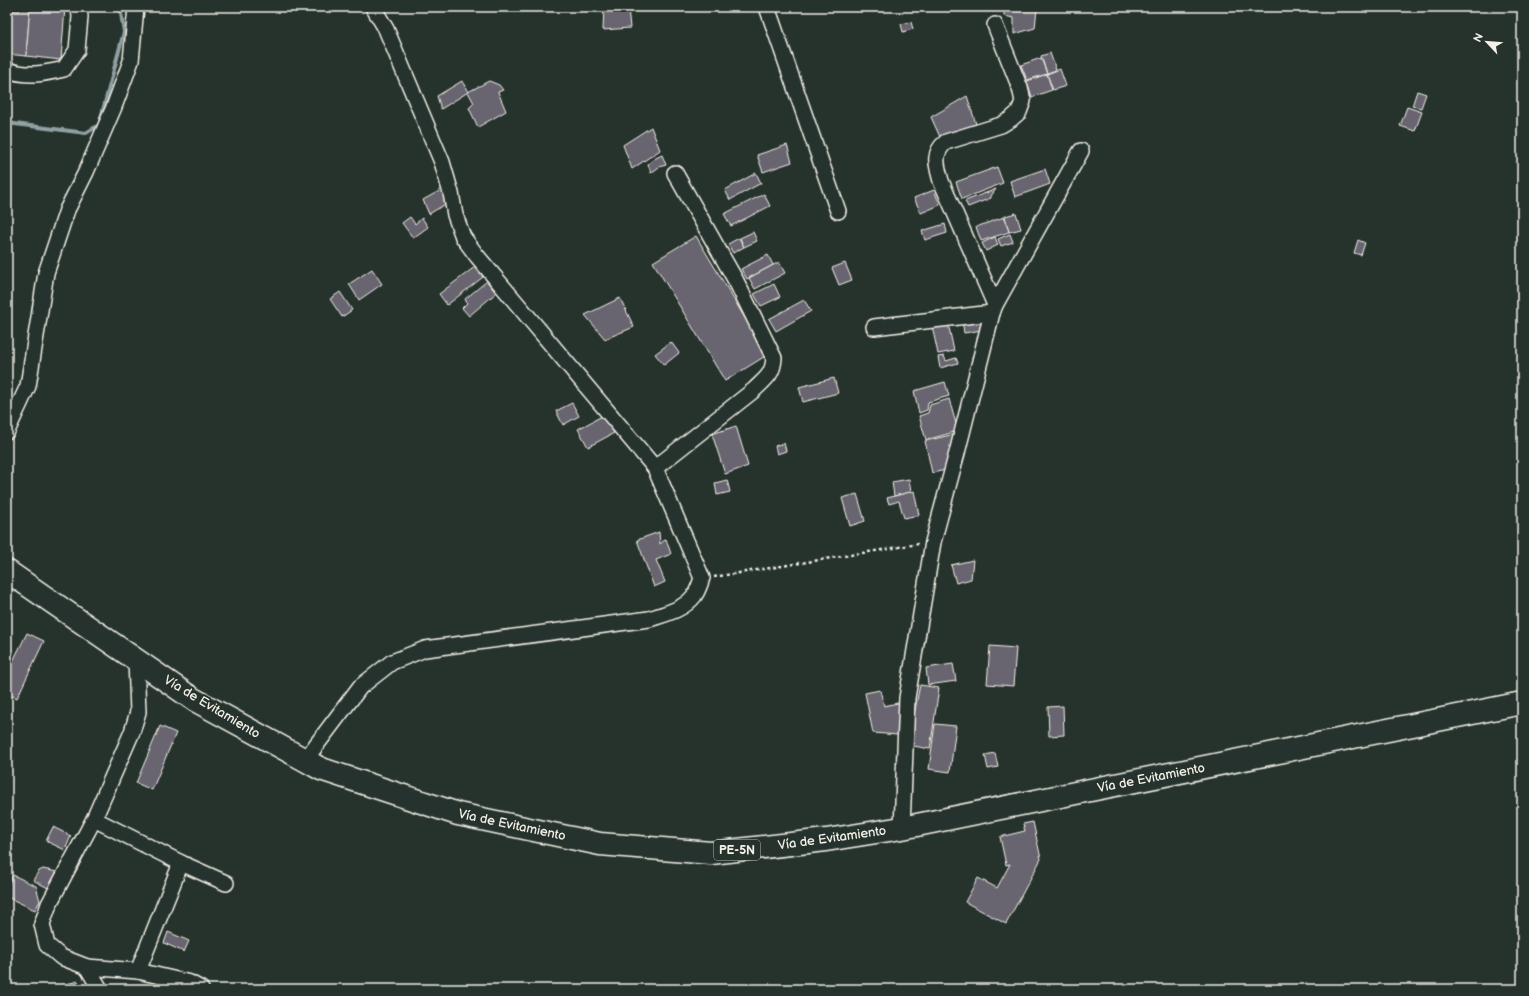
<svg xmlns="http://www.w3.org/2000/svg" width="1529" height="996" viewBox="0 0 1529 996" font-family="'Balsamiq Sans',sans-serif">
<rect width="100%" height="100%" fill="#26332d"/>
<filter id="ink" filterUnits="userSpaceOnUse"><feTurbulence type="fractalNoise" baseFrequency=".025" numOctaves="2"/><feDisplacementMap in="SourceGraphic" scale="8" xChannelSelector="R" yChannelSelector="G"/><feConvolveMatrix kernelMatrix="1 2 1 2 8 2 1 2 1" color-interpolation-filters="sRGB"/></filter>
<g filter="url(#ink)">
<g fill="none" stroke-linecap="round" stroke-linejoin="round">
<!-- stream -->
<polyline stroke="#91a1a3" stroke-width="4" points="7,123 86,133 99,125 124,32 120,7"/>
</g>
<!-- building -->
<g fill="#686571" stroke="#f4f1e8">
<polygon points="20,7 30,7 26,56 7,54 7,10 19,11"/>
<polygon points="30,7 65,7 61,60 26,56"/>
<polygon points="604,7 628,7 630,28 603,30"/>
<polygon points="1004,7 1037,8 1035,28 1014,34 1014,18 1004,16"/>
<polygon points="911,22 913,29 903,32 901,24"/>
<polygon points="1050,53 1056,70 1047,73 1041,56"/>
<polygon points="1041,58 1047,74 1027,80 1021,65"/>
<polygon points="1060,69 1066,86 1053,90 1047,74"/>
<polygon points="1047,74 1052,90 1032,97 1027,81"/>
<polygon points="462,81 468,92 441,109 437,96"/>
<polygon points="489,81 499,85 503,90 498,92 506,111 478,127 469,108 474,103 468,92"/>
<polygon points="1417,91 1426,94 1421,108 1412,106"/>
<polygon points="967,96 976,124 940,137 931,117"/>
<polygon points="1407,107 1422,112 1415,131 1400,126"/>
<polygon points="651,127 660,150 632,169 623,145"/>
<polygon points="787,145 792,162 763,172 757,155"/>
<polygon points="662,155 666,165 659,167 651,173 648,164 654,159"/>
<polygon points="997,167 1003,183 962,199 956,182"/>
<polygon points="1045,169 1050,184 1015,197 1010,181"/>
<polygon points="756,173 761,183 730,200 725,190"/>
<polygon points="996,189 991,196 991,198 968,207 965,201"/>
<polygon points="441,190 447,203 429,214 423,200"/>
<polygon points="934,190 940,205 921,213 914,198"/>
<polygon points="764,194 770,206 731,226 724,214"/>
<polygon points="1016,213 1021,229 1009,232 1005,216"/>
<polygon points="410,217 415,224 422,218 428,227 413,238 402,223"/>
<polygon points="1004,217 1009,232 981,241 976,227"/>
<polygon points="945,224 947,233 925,240 922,231"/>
<polygon points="753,232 757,241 744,247 740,238"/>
<polygon points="1010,234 1013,242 1001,246 998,239"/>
<polygon points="696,236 767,355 725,381 653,262"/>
<polygon points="995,237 998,245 986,251 982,243"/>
<polygon points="739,238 744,247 733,253 728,244"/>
<polygon points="1358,240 1365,243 1361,255 1354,253"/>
<polygon points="768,255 773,265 747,279 741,269"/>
<polygon points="779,262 785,273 755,289 749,278"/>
<polygon points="845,263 852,280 839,285 832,268"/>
<polygon points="476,266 483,277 447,305 439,294"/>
<polygon points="372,269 382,284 359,300 349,284"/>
<polygon points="487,281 496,293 469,316 462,308 467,303 465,299"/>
<polygon points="774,284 780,297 761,306 754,294"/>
<polygon points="340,292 352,310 342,317 330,299"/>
<polygon points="620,298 634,327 605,339 585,315"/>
<polygon points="804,300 811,311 776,331 769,319"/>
<polygon points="980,316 982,330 964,333 962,319"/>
<polygon points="948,323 954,351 938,354 932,326"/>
<polygon points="671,342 679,353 664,365 655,354"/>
<polygon points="944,356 946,361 956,358 958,363 940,368 938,357"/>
<polygon points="834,378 838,393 803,402 799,387"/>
<polygon points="945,382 949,396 928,402 927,410 919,413 914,391"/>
<polygon points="949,399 958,431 926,440 919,416 928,413 930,405"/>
<polygon points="572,403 579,416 563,425 556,411"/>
<polygon points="604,415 614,433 588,447 578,429"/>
<polygon points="736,426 748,466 725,474 712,434"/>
<polygon points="960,433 950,469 932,473 925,441"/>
<polygon points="784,443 786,451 777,454 775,446"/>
<polygon points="909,479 911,492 894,496 892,482"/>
<polygon points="727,480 730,492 717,495 715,483"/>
<polygon points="914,491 919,515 904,518 899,501 889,504 887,498"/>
<polygon points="857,494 865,521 850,526 842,498"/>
<polygon points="659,532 660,544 666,539 671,554 656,560 665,582 654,587 637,540"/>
<polygon points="973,560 971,579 956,583 951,565"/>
<polygon points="27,633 44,641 17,698 7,694 7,673"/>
<polygon points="990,646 1016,648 1013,686 987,684"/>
<polygon points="953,664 956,681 928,685 926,668"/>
<polygon points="920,685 939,688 930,749 908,745"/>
<polygon points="880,690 884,706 902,702 898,735 873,733 865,693"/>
<polygon points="1063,706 1064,735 1049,736 1048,707"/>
<polygon points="935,724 956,726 950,772 929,769"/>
<polygon points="160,726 176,733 152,790 136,783"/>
<polygon points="995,753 998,767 988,769 985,755"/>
<polygon points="1033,822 1041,859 1006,924 965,902 978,878 997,888 1010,864 1006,865 1000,837 1025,831 1023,824"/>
<polygon points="53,827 71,836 65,850 46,841"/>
<polygon points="43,869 57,872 48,888 33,880 39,871"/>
<polygon points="13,875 36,886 40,901 35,910 7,897 7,887"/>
<polygon points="168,932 189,941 184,952 164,943"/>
<polygon points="78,981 80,989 48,989"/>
</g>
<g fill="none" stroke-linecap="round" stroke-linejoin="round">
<!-- minor casing -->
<g stroke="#f4f1e8" stroke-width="18">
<g id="minor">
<polyline points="767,7 838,211"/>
<path d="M7 70C28 77 43 74 64 69L77 50 80 17 79 7"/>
<path d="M995 305 941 181C937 166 932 153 946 142L1001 125 1011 119 1019 112 1023 101 1020 88 995 25"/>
<polyline points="874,327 992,313"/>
<polyline points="7,431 28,386 46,273 67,210 86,172 114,107 131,61 136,7"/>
<path d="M655 468 754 390C765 379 773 375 774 358L736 281 675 173"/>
<polyline points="136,660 138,712 132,732 94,819 49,904 42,924 47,945 61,957 87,967 138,971 190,983 201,989"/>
<path d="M305 760 360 687 392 662 425 649 649 619C665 614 683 610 694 596 698 591 700 584 702 578L655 468 477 256 463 237 455 215 451 193 442 162 386 29 373 7"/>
<polyline points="94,819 181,863 226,883"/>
<polyline points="902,828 907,698 933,542 957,453 992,313 995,305 1081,151"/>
<polyline points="87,967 100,989"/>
<polyline points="138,971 181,863"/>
</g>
</g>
<!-- highway casing -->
<g stroke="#f4f1e8" stroke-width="25">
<polyline id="highway" points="7,571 193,699 305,760 321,769 458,814 600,844 711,853 826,840 902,828 1522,703"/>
</g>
<!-- path -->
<polyline stroke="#f4f1e8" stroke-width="2.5" stroke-dasharray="3 3" stroke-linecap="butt" points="714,577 918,544"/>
<!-- minor -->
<use href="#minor" stroke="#26332d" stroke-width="15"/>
<!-- highway -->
<use href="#highway" stroke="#26332d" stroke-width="22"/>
</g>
</g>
<g text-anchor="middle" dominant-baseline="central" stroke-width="4" stroke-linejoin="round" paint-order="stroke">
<!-- shield labels -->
<rect fill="#26332d" stroke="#b6b8b0" stroke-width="1" x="714" y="840" width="46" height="20" rx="3"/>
<g font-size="12" font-weight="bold" fill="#f4f1e8">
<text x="737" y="850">PE-5N</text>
</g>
<!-- street labels -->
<g font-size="13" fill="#f4f1e8" stroke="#26332d">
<text transform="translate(212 707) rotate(31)">Vía de Evitamiento</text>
<text transform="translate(1151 778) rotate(-11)">Vía de Evitamiento</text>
<text transform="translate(512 825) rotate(12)">Vía de Evitamiento</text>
<text transform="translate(832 838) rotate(-8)">Vía de Evitamiento</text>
</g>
</g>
<!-- margin -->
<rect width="1529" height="996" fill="none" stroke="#26332d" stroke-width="24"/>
<rect x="12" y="12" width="1505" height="972" fill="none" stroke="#f4f1e8" stroke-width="1.5" filter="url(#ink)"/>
<!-- north arrow -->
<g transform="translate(1487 42) rotate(296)" stroke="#26332d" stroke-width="3" paint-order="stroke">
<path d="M0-3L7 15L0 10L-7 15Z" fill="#f4f1e8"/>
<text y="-6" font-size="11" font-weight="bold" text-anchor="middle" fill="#f4f1e8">N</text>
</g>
</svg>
